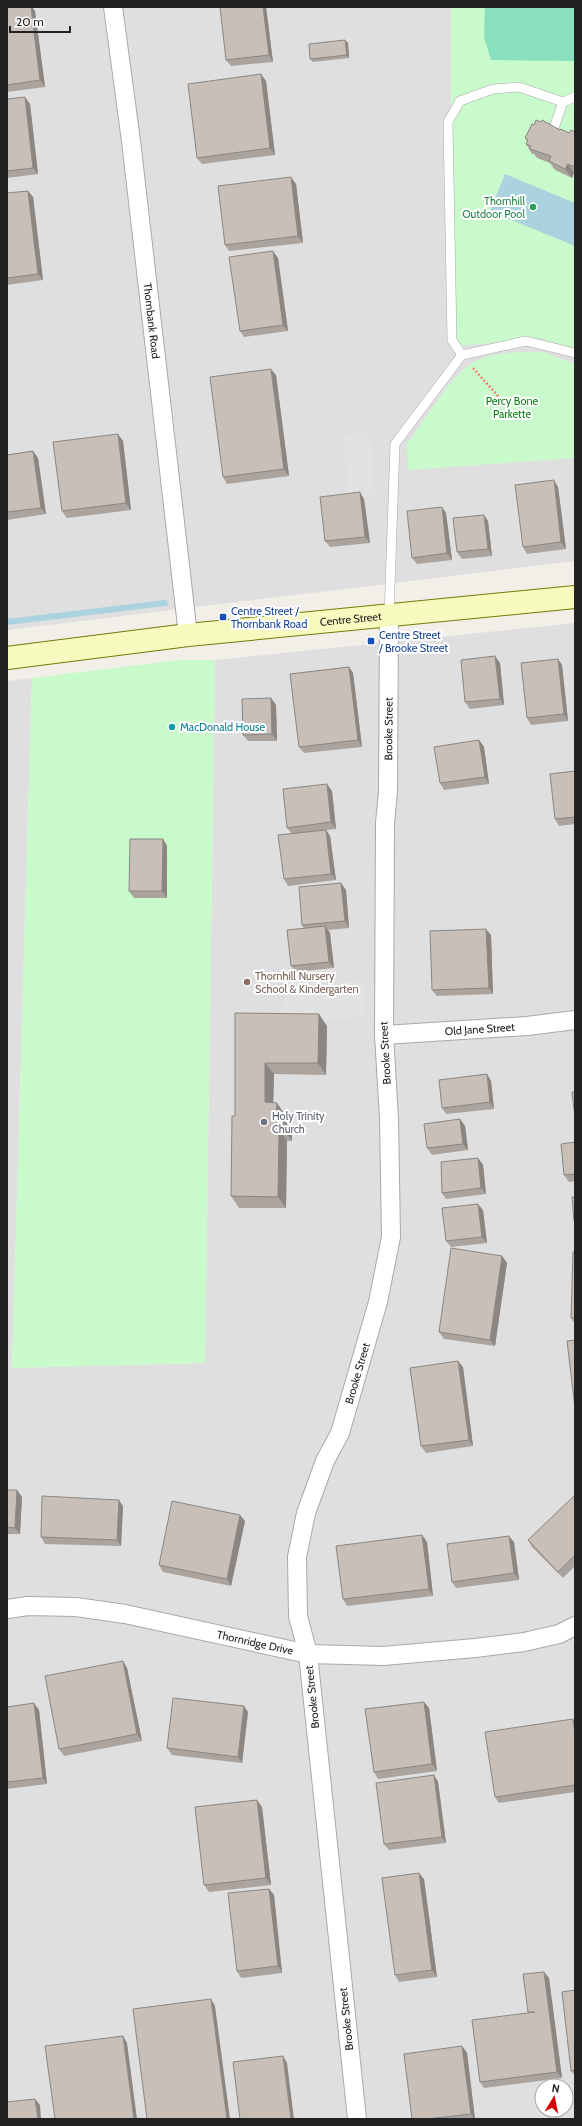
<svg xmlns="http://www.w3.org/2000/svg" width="582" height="2126" viewBox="0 0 582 2126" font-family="Cabin,sans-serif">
<rect width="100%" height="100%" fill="#f2efe9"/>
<!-- residential -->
<g fill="#e0dfdf" fill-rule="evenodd">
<polygon points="7,7 575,7 575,561 7,630"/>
<path d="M575 623V2119H7V681L32 678 12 1368 205 1363 215 660ZM542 2086H566V2110H542Z"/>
</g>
<!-- park -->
<g fill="#c8facc">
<polygon points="451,7 575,7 575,349 539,338 451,347"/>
<path d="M522 352H543L575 364V458L408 470 407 444C424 422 452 372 476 361 491 354 506 353 522 352Z"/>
<polygon points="180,660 215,660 205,1363 12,1368 32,678"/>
</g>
<!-- pitch -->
<polygon fill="#88e0be" points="485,7 575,7 575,61 491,60 484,37"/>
<!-- parking -->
<g fill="#e2e2e2">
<polygon points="369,432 375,497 349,500 343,435"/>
<polygon points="363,981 365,1017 286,1021 284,985"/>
</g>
<!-- water -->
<polygon fill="#aad3df" points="505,174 575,203 575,246 490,211"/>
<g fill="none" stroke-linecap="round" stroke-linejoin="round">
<!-- stream -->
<polyline stroke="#aad3df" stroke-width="6" points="7,622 165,603"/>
<!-- lane casing -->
<g stroke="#a9a9a9" stroke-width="10">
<g id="lane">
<polyline points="555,125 563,102"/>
<polyline points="462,355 452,340 448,122 460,101 493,89 519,87 563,102 575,97"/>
<polyline points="389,615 395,444 462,355 526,341 575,353"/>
</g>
</g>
<!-- street casing -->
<g stroke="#a9a9a9" stroke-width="20">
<g id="street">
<path id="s1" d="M113 7 131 141 188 635"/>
<path id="s2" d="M384 1035 527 1026 575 1020"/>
<path id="s3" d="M7 1609 28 1606 76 1607 125 1614 308 1654 348 1655 383 1656 475 1648 524 1642 559 1634 575 1626"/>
<path id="s4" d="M357 2119 308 1654 298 1616 297 1557 306 1513 325 1461 340 1433 378 1302 391 1237 389 1119 384 1035 385 823 388 792 389 617"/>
</g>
</g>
<!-- secondary casing -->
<g stroke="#707d05" stroke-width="24">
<g id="secondary">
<path id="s5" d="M7 658 188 635 575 597"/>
</g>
</g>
<!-- path -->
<polyline stroke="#fa8072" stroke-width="2.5" stroke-dasharray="2 2" stroke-linecap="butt" points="473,368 505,404"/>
<!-- lane -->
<use href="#lane" stroke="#fff" stroke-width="9"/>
<!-- street -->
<use href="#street" stroke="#fff" stroke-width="18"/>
<!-- secondary -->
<use href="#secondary" stroke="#f7fabf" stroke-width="22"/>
</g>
<!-- wall -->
<g fill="#aba49e">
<polygon points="7,7 32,7 35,11 45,87 7,92"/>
<polygon points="266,7 273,62 231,66 226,60"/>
<polygon points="348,43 349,58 313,62 310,59"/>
<polygon points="266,81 275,155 202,164 197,158"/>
<polygon points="7,99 30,104 38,174 7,178"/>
<polygon points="534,125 560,130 569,133 575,132 575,174 574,173 572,178 555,170 550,163 537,158 534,154 532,154 526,144 527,141 525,138"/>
<polygon points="296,184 303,243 229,251 225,245"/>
<polygon points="28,191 33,197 43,280 7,285 7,193"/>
<polygon points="278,258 288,331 244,337 240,331"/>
<polygon points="276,375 289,476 227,484 223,477"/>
<polygon points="123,441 131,510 67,518 62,511"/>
<polygon points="33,451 38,458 46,514 7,520 7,455"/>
<polygon points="558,487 566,549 527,554 523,547"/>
<polygon points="364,499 370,543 330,547 325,541"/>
<polygon points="446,513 452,560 417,564 412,558"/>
<polygon points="484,515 488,521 492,556 462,559 457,552"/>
<polygon points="500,663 504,705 470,709 465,702"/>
<polygon points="562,665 568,721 531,725 527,718"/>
<polygon points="349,667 353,673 362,747 304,753 299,747"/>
<polygon points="271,698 276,705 277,741 248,741 243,735"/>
<polygon points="479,740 484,747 489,784 444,790 440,783"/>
<polygon points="575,771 575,824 559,826 555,819"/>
<polygon points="332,791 336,829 326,830 330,836 336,880 288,886 284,879 292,834 287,828"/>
<polygon points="163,839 167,846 167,898 134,898 129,891"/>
<polygon points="346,890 349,928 328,930 330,933 334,968 296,972 291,966 304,928 302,925"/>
<polygon points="491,935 493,994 437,996 432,990"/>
<polygon points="235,1013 327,1026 326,1075 274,1074 273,1103 277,1103 285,1115 285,1121 292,1131 292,1141 287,1141 286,1208 239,1208 231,1196 235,1116"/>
<polygon points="491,1081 494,1109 446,1114 442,1108"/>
<polygon points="460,1119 465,1126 468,1150 432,1155 427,1148"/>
<polygon points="575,1142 575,1181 569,1182 564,1175"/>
<polygon points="478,1158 483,1165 486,1194 446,1199 442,1193"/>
<polygon points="483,1210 487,1243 451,1247 446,1241"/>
<polygon points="575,1252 575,1324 571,1318"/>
<polygon points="502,1256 507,1263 495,1346 444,1339 439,1332"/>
<polygon points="463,1367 473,1446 426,1453 421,1446"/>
<polygon points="7,1490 17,1490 22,1497 20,1534 7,1534"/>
<polygon points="575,1495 575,1566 563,1578 532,1547 528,1540"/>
<polygon points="123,1506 121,1546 45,1544 41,1537"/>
<polygon points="245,1521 231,1586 163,1572 159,1565"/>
<polygon points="422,1535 427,1542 433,1596 347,1606 343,1599"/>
<polygon points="514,1542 519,1580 456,1588 452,1582"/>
<polygon points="123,1661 127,1668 142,1741 64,1756 59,1749"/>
<polygon points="424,1702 429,1708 437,1771 378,1779 374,1772"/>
<polygon points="244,1706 248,1712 242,1763 172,1755 167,1748"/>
<polygon points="7,1707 39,1710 47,1784 7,1789"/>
<polygon points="575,1722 575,1792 499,1803 495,1797"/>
<polygon points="434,1775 438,1782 446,1843 389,1850 384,1844"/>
<polygon points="262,1807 271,1885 209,1892 204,1885"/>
<polygon points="424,1879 437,1977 399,1982 395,1975"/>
<polygon points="269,1889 274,1895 282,1973 241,1978 237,1971"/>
<polygon points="544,1972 549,1978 562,2078 484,2088 480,2082 528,2013 528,2012"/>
<polygon points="575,1990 575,2076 571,2071"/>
<polygon points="462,2046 467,2053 475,2119 412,2119"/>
</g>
<!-- shaded-wall -->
<g fill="#8b8681">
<polygon points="31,7 32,7 35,11 45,87 40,80"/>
<polygon points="263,7 266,7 273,62 269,55"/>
<polygon points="345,40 348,43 349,58 347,55"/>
<polygon points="261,74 266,81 275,155 270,148"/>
<polygon points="25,97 30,104 38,174 33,168"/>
<polygon points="568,164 574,173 572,178 565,169"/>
<polygon points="291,177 296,184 303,243 298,236"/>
<polygon points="28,191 33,197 43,280 38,274"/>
<polygon points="273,251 278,258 288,331 283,325"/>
<polygon points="271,369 276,375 289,476 284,469"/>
<polygon points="118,434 123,441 131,510 126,503"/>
<polygon points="33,451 38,458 46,514 41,508"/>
<polygon points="554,480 558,487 566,549 561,542"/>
<polygon points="360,492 364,499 370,543 365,537"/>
<polygon points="442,507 446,513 452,560 447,553"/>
<polygon points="484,515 488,521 492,556 488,549"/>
<polygon points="495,656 500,663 504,705 500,699"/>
<polygon points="558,659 562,665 568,721 564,714"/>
<polygon points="349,667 353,673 362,747 358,740"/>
<polygon points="271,698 276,705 277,741 272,734"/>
<polygon points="479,740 484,747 489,784 485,777"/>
<polygon points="327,784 332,791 336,829 331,822"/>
<polygon points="326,830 330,836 336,880 331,874"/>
<polygon points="163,839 167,846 167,898 162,891"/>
<polygon points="341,883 346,890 349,928 345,921"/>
<polygon points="325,926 330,933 334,968 329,962"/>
<polygon points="486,929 491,935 493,994 489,988"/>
<polygon points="319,1014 327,1026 326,1075 318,1063"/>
<polygon points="265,1063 274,1074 273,1114 265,1102"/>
<polygon points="487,1074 491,1081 494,1109 490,1102"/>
<polygon points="277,1103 285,1115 285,1121 292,1131 292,1141 283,1129 276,1117"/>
<polygon points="460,1119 465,1126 468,1150 463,1144"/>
<polygon points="279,1129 287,1141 286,1208 278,1197"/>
<polygon points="478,1158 483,1165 486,1194 481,1188"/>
<polygon points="478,1204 483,1210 487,1243 482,1237"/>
<polygon points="502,1256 507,1263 495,1346 490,1340"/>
<polygon points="458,1361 463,1367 473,1446 469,1440"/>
<polygon points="17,1490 22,1497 20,1534 15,1528"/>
<polygon points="119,1500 123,1506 121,1546 117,1540"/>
<polygon points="240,1515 245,1521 231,1586 227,1579"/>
<polygon points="422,1535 427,1542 433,1596 429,1589"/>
<polygon points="509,1536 514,1542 519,1580 514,1573"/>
<polygon points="123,1661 127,1668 142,1741 137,1734"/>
<polygon points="424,1702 429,1708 437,1771 432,1764"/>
<polygon points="34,1703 39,1710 47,1784 43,1778"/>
<polygon points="244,1706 248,1712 242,1763 238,1757"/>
<polygon points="573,1719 575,1722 575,1733"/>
<polygon points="434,1775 438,1782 446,1843 442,1837"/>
<polygon points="257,1800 262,1807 271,1885 266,1878"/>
<polygon points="419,1873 424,1879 437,1977 432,1970"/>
<polygon points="269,1889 274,1895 282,1973 278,1966"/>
<polygon points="544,1972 549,1978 562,2078 557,2072"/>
<polygon points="211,1999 215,2006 230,2119 227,2119"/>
<polygon points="123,2036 127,2043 137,2119 134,2119"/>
<polygon points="462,2046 467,2053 475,2119 474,2119 471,2114"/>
<polygon points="283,2056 287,2063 294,2119 291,2119"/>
<polygon points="35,2099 40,2105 41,2119 38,2119"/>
</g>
<!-- building -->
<g fill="#c7bfb8" stroke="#8b8681">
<polygon points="7,7 31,7 40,80 7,85"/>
<polygon points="220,7 263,7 269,55 226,60"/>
<polygon points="345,40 347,55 310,59 309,44"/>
<polygon points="261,74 270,148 197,158 188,84"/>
<polygon points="25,97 33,168 7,171 7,99"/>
<polygon points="536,120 541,122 542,120 560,130 561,129 569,133 571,130 575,132 575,167 568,164 565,169 549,161 551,156 530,149 531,146 526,144 528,140 525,138 532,124 534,125"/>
<polygon points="291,177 298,236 225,245 218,186"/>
<polygon points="28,191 38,274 7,278 7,193"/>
<polygon points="273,251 283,325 240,331 229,257"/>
<polygon points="271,369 284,469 223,477 210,377"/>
<polygon points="118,434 126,503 62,511 53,442"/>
<polygon points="33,451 41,508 7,512 7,455"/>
<polygon points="554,480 561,542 523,547 515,485"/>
<polygon points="360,492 365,537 325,541 320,497"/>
<polygon points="442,507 447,553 412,558 407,511"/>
<polygon points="484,515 488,549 457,552 453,518"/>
<polygon points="495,656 500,699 465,702 461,660"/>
<polygon points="558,659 564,714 527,718 521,663"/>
<polygon points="349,667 358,740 299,747 290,674"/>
<polygon points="271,698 272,734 243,735 242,699"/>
<polygon points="479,740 485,777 440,783 434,747"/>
<polygon points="575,771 575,817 555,819 550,774"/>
<polygon points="327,784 331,822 287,828 283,789"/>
<polygon points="326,830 331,874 284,879 278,835"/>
<polygon points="130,839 163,839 162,891 129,891"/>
<polygon points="341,883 345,921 302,925 299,887"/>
<polygon points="325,926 329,962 291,966 287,930"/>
<polygon points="486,929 489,988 432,990 430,931"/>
<polygon points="235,1013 319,1014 318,1063 265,1063 265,1102 277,1103 276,1117 284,1119 283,1129 279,1129 278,1197 231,1196 232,1116 235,1116"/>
<polygon points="487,1074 490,1102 442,1108 439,1080"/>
<polygon points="572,1092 575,1092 575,1117"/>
<polygon points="460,1119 463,1144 427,1148 424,1124"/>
<polygon points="575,1142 575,1174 564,1175 561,1144"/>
<polygon points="478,1158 481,1188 442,1193 441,1162"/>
<polygon points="572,1197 575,1197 575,1221 574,1221"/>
<polygon points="478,1204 482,1237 446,1241 442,1208"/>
<polygon points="451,1248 502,1256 490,1340 439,1332"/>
<polygon points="573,1252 575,1252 575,1318 571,1318"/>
<polygon points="575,1340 575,1408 567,1341"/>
<polygon points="458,1361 469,1440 421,1446 410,1368"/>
<polygon points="7,1490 17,1490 15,1528 7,1527"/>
<polygon points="575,1495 575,1555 558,1572 528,1540"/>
<polygon points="42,1496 119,1500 117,1540 41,1537"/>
<polygon points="172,1501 240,1515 227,1579 159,1565"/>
<polygon points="422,1535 429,1589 343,1599 336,1546"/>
<polygon points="509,1536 514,1573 452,1582 447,1544"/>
<polygon points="123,1661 137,1734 59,1749 45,1676"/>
<polygon points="173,1698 244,1706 238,1757 167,1748"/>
<polygon points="424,1702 432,1764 374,1772 365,1709"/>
<polygon points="34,1703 43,1778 7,1782 7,1707"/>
<polygon points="573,1719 575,1733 575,1785 495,1797 485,1732"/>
<polygon points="434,1775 442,1837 384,1844 376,1783"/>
<polygon points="257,1800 266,1878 204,1885 195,1807"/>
<polygon points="419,1873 432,1970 395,1975 382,1878"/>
<polygon points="269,1889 278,1966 237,1971 228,1893"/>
<polygon points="544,1972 557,2072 480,2082 472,2020 535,2012 528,2012 523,1974"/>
<polygon points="575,1990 575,2070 571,2071 562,1992"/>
<polygon points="211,1999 227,2119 147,2119 133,2009"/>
<polygon points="123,2036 134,2119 55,2119 45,2046"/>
<polygon points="462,2046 471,2114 427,2119 412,2119 404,2054"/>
<polygon points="283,2056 291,2119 240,2119 233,2062"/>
<polygon points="35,2099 38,2119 7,2119 7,2102"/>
</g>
<!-- markers -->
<circle fill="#2e9e5b" stroke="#fff" stroke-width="1.5" cx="533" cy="207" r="4"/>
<g fill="#1a4fb4" stroke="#fff" stroke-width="1.5">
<rect x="219" y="613" width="8" height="8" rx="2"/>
<rect x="367" y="637" width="8" height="8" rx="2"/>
</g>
<circle fill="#0f9aa8" stroke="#fff" stroke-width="1.5" cx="172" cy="727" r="4"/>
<circle fill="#8d6e63" stroke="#fff" stroke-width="1.5" cx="247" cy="982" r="4"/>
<circle fill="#6b7280" stroke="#fff" stroke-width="1.5" cx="264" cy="1122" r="4"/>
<g text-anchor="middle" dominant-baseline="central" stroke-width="4" stroke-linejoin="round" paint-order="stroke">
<!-- leisure labels -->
<g font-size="11" fill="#27864d" stroke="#fff" text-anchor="end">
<text x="525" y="201">Thornhill<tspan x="525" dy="13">Outdoor Pool</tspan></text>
</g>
<!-- street labels -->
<g font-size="11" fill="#222" stroke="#fff">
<text stroke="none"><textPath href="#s1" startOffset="316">Thornbank Road</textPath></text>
<text stroke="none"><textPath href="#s5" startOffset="346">Centre Street</textPath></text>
<text stroke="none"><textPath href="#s4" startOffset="1409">Brooke Street</textPath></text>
<text stroke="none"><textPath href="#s2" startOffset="96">Old Jane Street</textPath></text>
<text transform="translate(385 1053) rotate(-93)">Brooke Street</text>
<text stroke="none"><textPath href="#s4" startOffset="760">Brooke Street</textPath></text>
<text stroke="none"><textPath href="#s3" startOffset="252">Thornridge Drive</textPath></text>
<text transform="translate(312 1697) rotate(-96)">Brooke Street</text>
<text transform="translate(346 2019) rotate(-96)">Brooke Street</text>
</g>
<!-- park labels -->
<g font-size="11" fill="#0c8416" stroke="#fff">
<text x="512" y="401">Percy Bone<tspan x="512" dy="13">Parkette</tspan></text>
</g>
<!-- transit labels -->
<g font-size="11" fill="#164399" stroke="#fff" text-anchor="start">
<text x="231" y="611">Centre Street /<tspan x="231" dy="13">Thornbank Road</tspan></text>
<text x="379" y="635">Centre Street<tspan x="379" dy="13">/ Brooke Street</tspan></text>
</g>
<!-- culture labels -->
<g font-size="11" fill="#0d838f" stroke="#fff" text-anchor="start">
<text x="180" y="727">MacDonald House</text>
</g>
<!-- education labels -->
<g font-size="11" fill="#785e54" stroke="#fff" text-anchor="start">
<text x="255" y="976">Thornhill Nursery<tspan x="255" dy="13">School &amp; Kindergarten</tspan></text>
</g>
<!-- worship labels -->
<g font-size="11" fill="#5b616d" stroke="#fff" text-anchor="start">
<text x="272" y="1116">Holy Trinity<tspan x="272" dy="13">Church</tspan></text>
</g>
</g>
<!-- border -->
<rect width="582" height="2126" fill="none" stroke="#222222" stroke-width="16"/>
<!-- north arrow -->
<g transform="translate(554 2098) rotate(10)"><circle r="19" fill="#ffffff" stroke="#a7a7a7"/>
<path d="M0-3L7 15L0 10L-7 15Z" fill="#d40000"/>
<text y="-6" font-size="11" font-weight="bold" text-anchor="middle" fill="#222222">N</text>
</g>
<!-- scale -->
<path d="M10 26v6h60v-6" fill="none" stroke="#222222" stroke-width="2"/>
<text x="16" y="26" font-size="12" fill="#222222" stroke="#ffffff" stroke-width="3" paint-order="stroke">20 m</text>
</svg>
